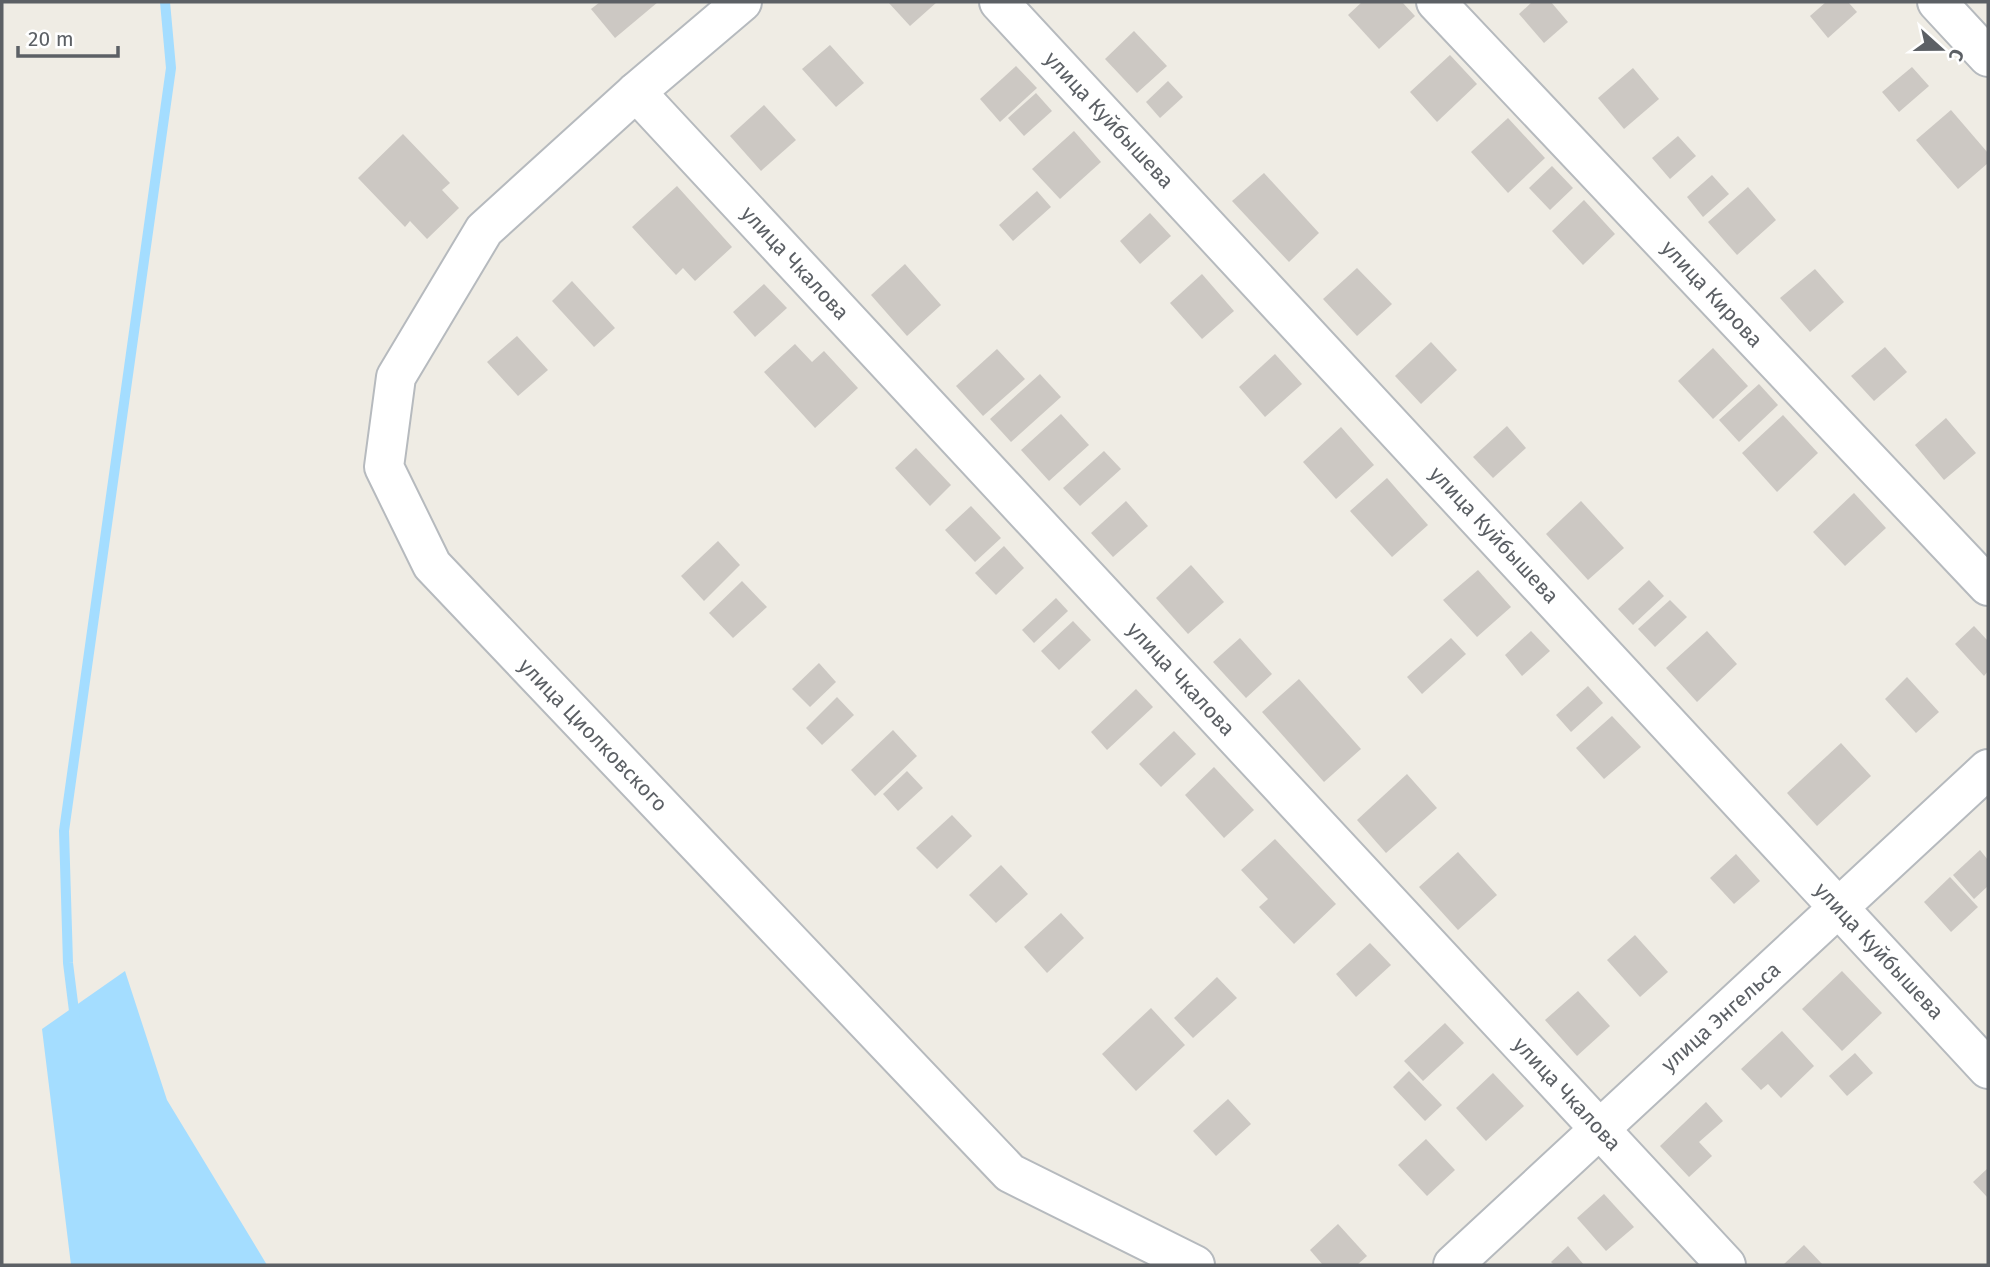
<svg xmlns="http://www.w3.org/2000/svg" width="1990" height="1267" viewBox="0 0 1990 1267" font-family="'Fira Sans',sans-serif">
<rect width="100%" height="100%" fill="#efece4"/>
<!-- water -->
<polygon fill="#a4ddff" points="125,971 167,1100 267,1265 71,1265 42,1029"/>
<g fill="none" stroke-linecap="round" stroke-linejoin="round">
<!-- stream -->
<polyline stroke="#a4ddff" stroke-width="10" points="75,1019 68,963 64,831 171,68 165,2"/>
</g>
<!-- building -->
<g fill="#ccc8c3">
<polygon points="600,2 658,2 615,38 591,9"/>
<polygon points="888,2 937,2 910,26"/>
<polygon points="1362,2 1402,2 1415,16 1379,49 1348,15"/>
<polygon points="1532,2 1551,2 1568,22 1544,43 1519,14"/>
<polygon points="1826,2 1848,2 1857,12 1828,38 1810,16"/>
<polygon points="1134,31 1167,66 1137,93 1105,59"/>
<polygon points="830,45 864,83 836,107 802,69"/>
<polygon points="1450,55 1477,84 1437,122 1410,92"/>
<polygon points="1016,66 1037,88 1000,122 980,99"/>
<polygon points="1912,67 1929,86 1899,112 1882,92"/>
<polygon points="1633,68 1659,99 1624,129 1598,98"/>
<polygon points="1168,81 1183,97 1160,118 1146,102"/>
<polygon points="1036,93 1052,111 1024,136 1008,118"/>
<polygon points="764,105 796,140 761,171 730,136"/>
<polygon points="1951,110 1988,153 1988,163 1958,189 1916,140"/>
<polygon points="1508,118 1545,158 1508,193 1471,152"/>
<polygon points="1074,131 1101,162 1060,199 1032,169"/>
<polygon points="403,134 450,183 442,190 459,208 427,239 410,221 405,227 358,178"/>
<polygon points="1678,136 1696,156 1670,179 1652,158"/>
<polygon points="1552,166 1573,188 1550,210 1529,188"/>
<polygon points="1264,173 1319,233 1289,262 1232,201"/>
<polygon points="1712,175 1729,194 1703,217 1687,197"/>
<polygon points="677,186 732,247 695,281 683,268 676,275 632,227"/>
<polygon points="1748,187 1776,220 1737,255 1708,222"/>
<polygon points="1037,191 1051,207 1013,241 999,225"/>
<polygon points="1584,200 1615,234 1583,265 1552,231"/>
<polygon points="1150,213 1171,236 1140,264 1120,241"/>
<polygon points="905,264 941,305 907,336 871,295"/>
<polygon points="1357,268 1392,304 1357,336 1323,299"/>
<polygon points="1815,269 1844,302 1810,332 1780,298"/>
<polygon points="1202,274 1234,311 1202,339 1170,303"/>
<polygon points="572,281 615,328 594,347 552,301"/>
<polygon points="764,284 787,308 755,337 733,312"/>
<polygon points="517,336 548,370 518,396 487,362"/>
<polygon points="1431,342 1457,370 1421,404 1395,376"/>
<polygon points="795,344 812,362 824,351 858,388 815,428 764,372"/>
<polygon points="1885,347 1907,372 1874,401 1851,376"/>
<polygon points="1713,348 1748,386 1713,419 1678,381"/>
<polygon points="997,349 1025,379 983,416 956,386"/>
<polygon points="1275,354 1302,384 1265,417 1239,387"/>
<polygon points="1040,374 1061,397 1011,442 990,419"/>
<polygon points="1759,384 1778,405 1739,442 1719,420"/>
<polygon points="1061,414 1089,445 1049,481 1021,450"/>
<polygon points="1783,415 1818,453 1777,492 1742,453"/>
<polygon points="1946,418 1976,453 1944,480 1915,445"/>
<polygon points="1507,426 1526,448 1493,478 1473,457"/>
<polygon points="1341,427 1374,465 1336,499 1303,462"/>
<polygon points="916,448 951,485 930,506 895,468"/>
<polygon points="1104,451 1121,469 1080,506 1063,488"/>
<polygon points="1387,478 1428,525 1392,557 1350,511"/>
<polygon points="1854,493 1886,528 1845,566 1813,532"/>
<polygon points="1126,501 1148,526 1113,557 1091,533"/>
<polygon points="1581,501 1624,548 1588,580 1546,534"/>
<polygon points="971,506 1001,538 975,562 945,530"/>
<polygon points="718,541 740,565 704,601 681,576"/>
<polygon points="1004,546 1024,568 996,595 975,573"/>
<polygon points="1191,565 1224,602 1188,634 1156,598"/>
<polygon points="1478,570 1511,607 1477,637 1443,600"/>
<polygon points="1649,580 1664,596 1633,625 1618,609"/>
<polygon points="742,581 767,607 733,638 709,613"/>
<polygon points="1056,598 1068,611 1034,643 1022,630"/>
<polygon points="1670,600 1687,617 1655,647 1638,629"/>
<polygon points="1073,621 1091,640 1059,670 1041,651"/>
<polygon points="1974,626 1988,641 1988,671 1984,676 1955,644"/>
<polygon points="1531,631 1550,651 1522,676 1505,655"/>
<polygon points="1707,631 1737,664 1697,702 1666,668"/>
<polygon points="1240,638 1272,674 1246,698 1213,662"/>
<polygon points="1451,638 1466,654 1422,694 1407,677"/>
<polygon points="819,663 836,682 810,707 792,689"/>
<polygon points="1907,677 1939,712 1916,733 1885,699"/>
<polygon points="1299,679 1361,749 1324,782 1262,712"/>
<polygon points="1588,686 1603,703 1571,732 1556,715"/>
<polygon points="1136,689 1153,707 1107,750 1091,732"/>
<polygon points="837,697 854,715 822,745 806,728"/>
<polygon points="1612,716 1641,747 1604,779 1576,748"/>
<polygon points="893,730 917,756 875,796 851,770"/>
<polygon points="1174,731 1196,754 1161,787 1139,764"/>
<polygon points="1841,743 1871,776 1817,826 1787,793"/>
<polygon points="1214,767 1254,810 1224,838 1185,795"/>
<polygon points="907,771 923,788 898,811 883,794"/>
<polygon points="1407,774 1437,808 1386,853 1357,820"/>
<polygon points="952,815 972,836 937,869 916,848"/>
<polygon points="1275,839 1336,904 1294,944 1259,907 1268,899 1241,870"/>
<polygon points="1980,850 1988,860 1988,886 1974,899 1953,875"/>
<polygon points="1458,852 1497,895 1458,930 1419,887"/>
<polygon points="1736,854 1760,881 1734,904 1710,878"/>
<polygon points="1001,865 1028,894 996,923 969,895"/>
<polygon points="1950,877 1978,907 1951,932 1924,902"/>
<polygon points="1061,913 1084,938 1047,973 1024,947"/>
<polygon points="1635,935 1668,972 1640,997 1607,960"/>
<polygon points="1370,943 1391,965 1356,997 1336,974"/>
<polygon points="1842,971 1882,1013 1842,1051 1802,1009"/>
<polygon points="1217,977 1237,998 1193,1038 1174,1018"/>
<polygon points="1578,991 1610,1026 1577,1056 1545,1020"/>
<polygon points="1151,1008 1185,1045 1136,1091 1102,1054"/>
<polygon points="1445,1023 1464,1043 1423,1081 1404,1061"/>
<polygon points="1782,1031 1814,1066 1781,1098 1768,1084 1761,1090 1741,1069"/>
<polygon points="1855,1053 1873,1073 1847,1096 1829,1076"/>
<polygon points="1409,1071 1442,1105 1425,1121 1393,1087"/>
<polygon points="1493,1073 1524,1106 1486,1141 1456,1108"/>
<polygon points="1228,1099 1251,1124 1216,1156 1193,1131"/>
<polygon points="1706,1102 1723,1121 1699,1142 1712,1156 1689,1177 1660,1146"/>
<polygon points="1426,1139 1455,1170 1427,1196 1398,1165"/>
<polygon points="1988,1168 1988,1198 1973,1182"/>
<polygon points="1604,1194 1634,1227 1606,1251 1577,1218"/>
<polygon points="1338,1224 1367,1256 1357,1265 1323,1265 1310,1250"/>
<polygon points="1804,1245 1823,1265 1783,1265"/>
<polygon points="1568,1246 1584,1265 1554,1265 1551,1262"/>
</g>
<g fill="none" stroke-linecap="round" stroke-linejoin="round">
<!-- minor casing -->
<g stroke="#b6babe" stroke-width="42">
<g id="minor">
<polyline points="742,2 636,92 484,230 396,377 384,467 432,565 1010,1173 1195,1265"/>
<polyline points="999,2 1988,1069"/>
<polyline points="1436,2 1988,586"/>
<polyline points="1937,2 1988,57"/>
<polyline points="636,92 1726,1265"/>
<polyline points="1453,1265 1988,769"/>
</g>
</g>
<!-- minor -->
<use href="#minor" stroke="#fff" stroke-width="38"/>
</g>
<g text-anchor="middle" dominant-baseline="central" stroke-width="5" stroke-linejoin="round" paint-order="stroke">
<!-- street labels -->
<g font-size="21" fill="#5c6065" stroke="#fff">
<text transform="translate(1109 120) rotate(47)">улица Куйбышева</text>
<text transform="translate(795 263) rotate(47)">улица Чкалова</text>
<text transform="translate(1712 294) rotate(47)">улица Кирова</text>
<text transform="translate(1494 535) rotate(47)">улица Куйбышева</text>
<text transform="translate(1181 679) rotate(47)">улица Чкалова</text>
<text transform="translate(593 735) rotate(46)">улица Циолковского</text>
<text transform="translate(1879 951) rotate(47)">улица Куйбышева</text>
<text transform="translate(1721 1017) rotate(-42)">улица Энгельса</text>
<text transform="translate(1567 1094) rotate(47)">улица Чкалова</text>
</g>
</g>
<!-- border -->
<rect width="1990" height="1267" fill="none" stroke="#5c6065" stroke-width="7"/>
<!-- north arrow -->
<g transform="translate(1941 49) rotate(111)" stroke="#ffffff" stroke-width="5" paint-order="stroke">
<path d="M0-5L12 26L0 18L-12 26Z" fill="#5c6065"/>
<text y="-10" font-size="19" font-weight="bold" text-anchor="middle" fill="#5c6065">С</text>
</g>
<!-- scale -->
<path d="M18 46v10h100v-10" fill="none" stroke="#5c6065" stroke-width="3.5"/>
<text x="28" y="46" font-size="21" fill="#5c6065" stroke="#ffffff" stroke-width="5" paint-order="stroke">20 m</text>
</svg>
